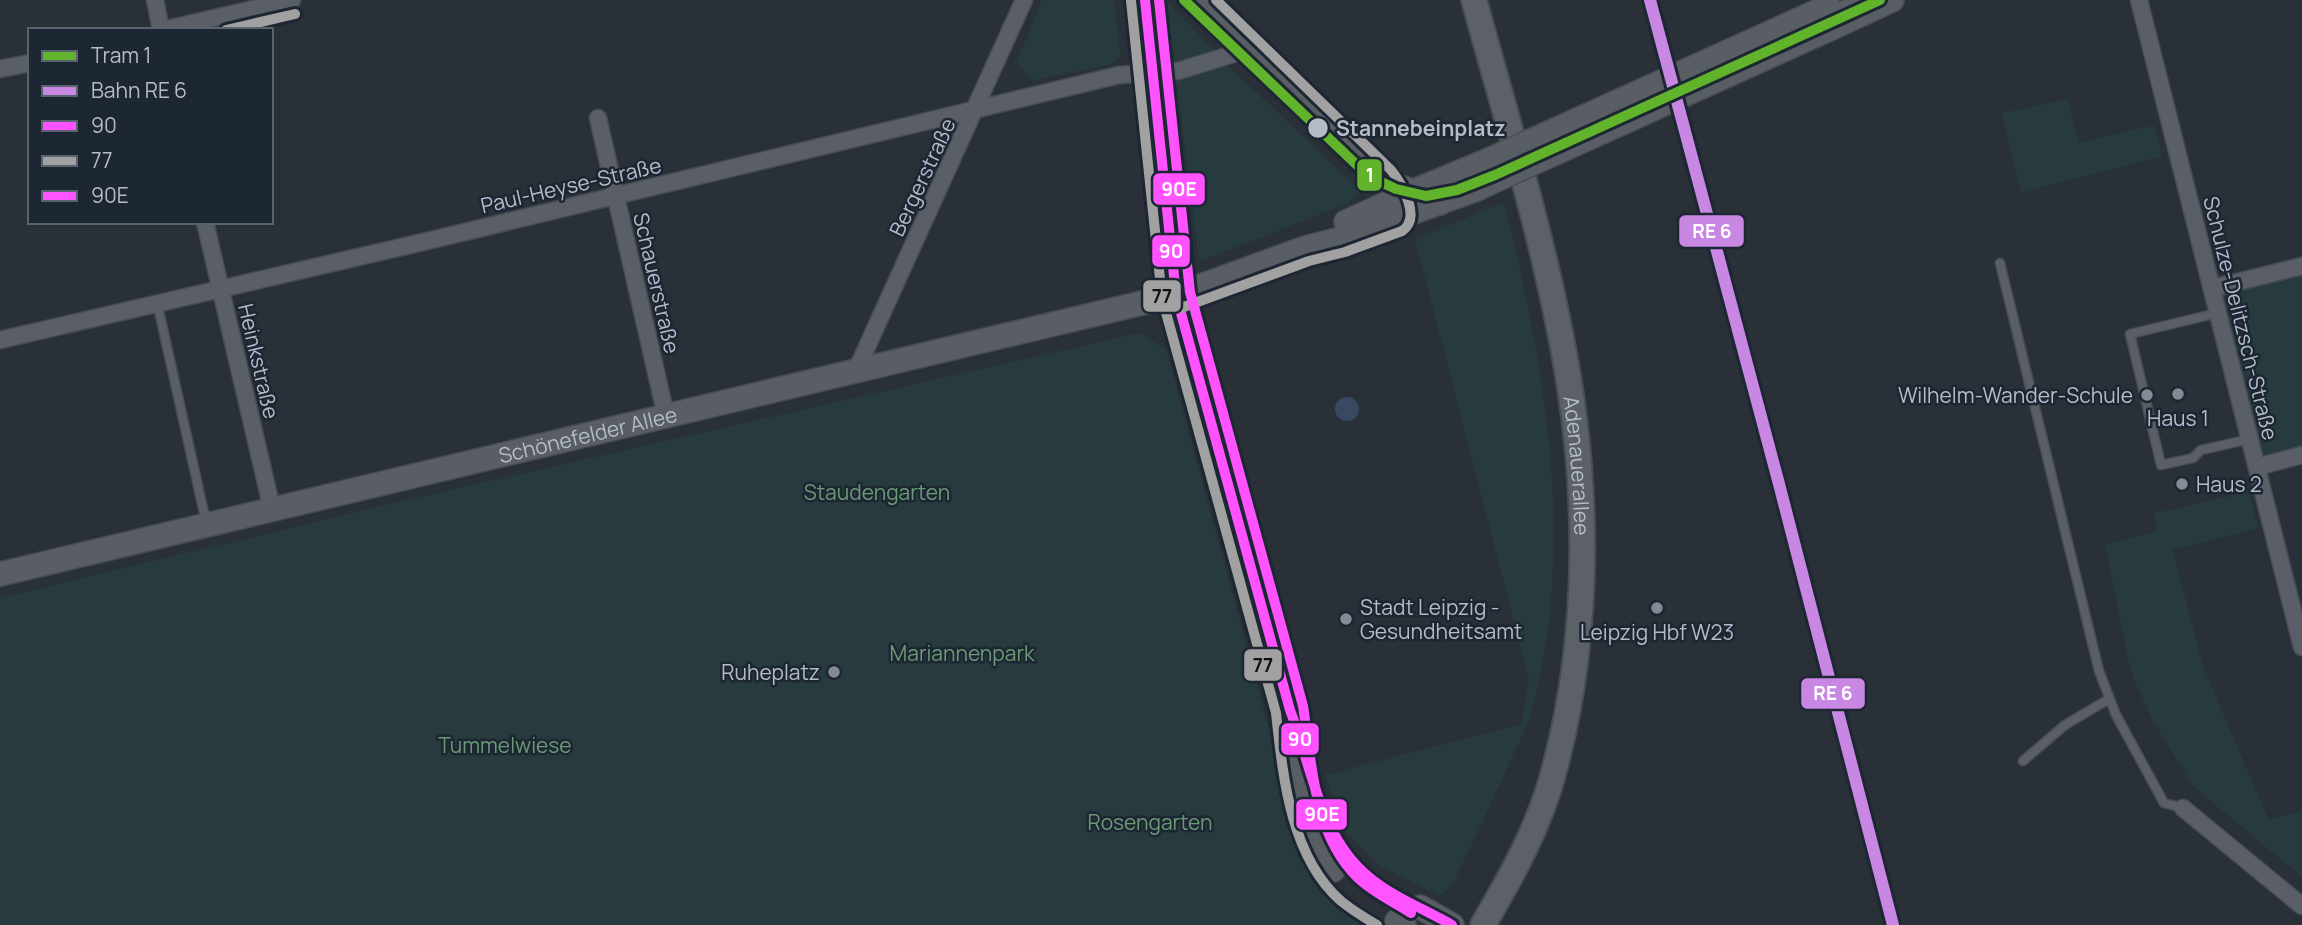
<svg xmlns="http://www.w3.org/2000/svg" width="2302" height="925" viewBox="0 0 2302 925" font-family="Manrope,sans-serif">
<rect width="100%" height="100%" fill="#2a3038"/>
<!-- green -->
<g fill="#273a3e">
<polygon points="1042,0 1114,0 1121,57 1111,64 1031,81 1017,61"/>
<polygon points="1166,0 1234,71 1361,191 1348,203 1199,262"/>
<polygon points="2068,99 2078,143 2155,125 2162,156 2021,193 2002,113"/>
<path d="M1504 202C1545 367 1578 549 1530 716 1524 736 1512 756 1504 775 1487 812 1470 849 1452 886L1440 896 1378 865 1345 831 1325 775 1521 724 1529 680 1415 239Z"/>
<polygon points="2302,274 2302,450 2262,461 2222,294"/>
<path d="M1139 333 1166 349 1300 843C1316 879 1332 903 1365 925H0V598L389 504Z"/>
<polygon points="2250,492 2258,528 2173,550 2202,663 2268,819 2302,811 2302,877 2192,785 2152,719 2135,683 2129,663 2105,545 2158,531 2154,513"/>
</g>
<!-- water -->
<circle fill="#384963" cx="1347" cy="409" r="12"/>
<g fill="none" stroke-linecap="round" stroke-linejoin="round">
<!-- service casing -->
<g stroke="#484c53" stroke-width="11">
<g id="service">
<polyline points="1832,10 1855,0"/>
<polyline points="2000,263 2099,671 2116,715 2164,803 2183,808"/>
<polyline points="157,302 206,522"/>
<polyline points="2218,313 2130,334 2161,465 2193,458 2201,450 2250,439"/>
<polyline points="2023,761 2065,725 2109,699"/>
</g>
</g>
<!-- minor casing -->
<g stroke="#484c53" stroke-width="19">
<g id="minor">
<polyline points="155,0 161,30"/>
<polyline points="2139,0 2302,647"/>
<polyline points="163,30 292,0"/>
<polyline points="0,69 30,63"/>
<polyline points="598,118 666,416"/>
<polyline points="205,222 272,509"/>
<polyline points="2213,288 2302,266"/>
<polyline points="0,340 423,242 1119,75 1178,71 1246,50"/>
<polyline points="856,371 1024,0"/>
<polyline points="2257,467 2302,455"/>
<polyline points="2183,808 2302,906"/>
</g>
</g>
<!-- secondary casing -->
<g stroke="#484c53" stroke-width="26">
<g id="secondary">
<path d="M1145 0 1176 295 1290 710C1296 766 1304 820 1333 870"/>
<polyline points="1196,0 1370,170 1394,184 1440,203"/>
<polyline points="1834,27 1892,0"/>
<polyline points="1346,222 1414,191 1491,159"/>
<path id="s1" d="M0 574 1176 295 1305 248 1340 239 1477 189 1496 180"/>
<polyline points="1420,907 1452,925"/>
<polyline points="1397,921 1404,925"/>
</g>
</g>
<!-- primary casing -->
<g stroke="#484c55" stroke-width="28">
<g id="primary">
<path id="s2" d="M1474 0C1504 110 1538 220 1560 332 1589 474 1592 627 1555 767 1541 824 1512 875 1483 925"/>
</g>
</g>
<!-- service -->
<use href="#service" stroke="#5a5e66" stroke-width="8"/>
<!-- minor -->
<use href="#minor" stroke="#5a5e66" stroke-width="16"/>
<!-- secondary -->
<use href="#secondary" stroke="#595d64" stroke-width="23"/>
<!-- primary -->
<use href="#primary" stroke="#5c6168" stroke-width="24"/>
<!-- secondary-bridge casing -->
<g stroke="#484c53" stroke-width="26" stroke-linecap="butt">
<g id="secondary-bridge">
<polyline points="1491,159 1829,6"/>
<polyline points="1496,180 1834,27"/>
</g>
</g>
<!-- secondary-bridge -->
<use href="#secondary-bridge" stroke="#595d64" stroke-width="23"/>
<!-- bus-1 casing -->
<g stroke="#1d2633" stroke-width="16">
<path id="bus-1" d="M1145 0 1176 295 1290 710C1312 767 1319 836 1369 877 1393 897 1424 909 1452 925"/>
</g>
<!-- bus-2 casing -->
<g stroke="#1d2633" stroke-width="16">
<g id="bus-2">
<path d="M1131 1 1162 298 1276 713C1283 776 1290 856 1341 901 1352 910 1365 918 1377 925"/>
<polyline points="226,30 295,14"/>
<path d="M1181 308 1309 261 1345 252 1402 231C1422 218 1402 184 1391 170L1216 0"/>
</g>
</g>
<!-- bus-3 casing -->
<g stroke="#1d2633" stroke-width="16">
<path id="bus-3" d="M1159 0 1190 292 1303 706C1312 764 1313 833 1357 877 1372 892 1394 902 1411 913"/>
</g>
<!-- bus-1 -->
<use href="#bus-1" stroke="#ff53ff" stroke-width="10"/>
<!-- bus-2 -->
<use href="#bus-2" stroke="#a1a1a1" stroke-width="10"/>
<!-- bus-3 -->
<use href="#bus-3" stroke="#ff53ff" stroke-width="10"/>
<!-- rail-1 casing -->
<g stroke="#1d2633" stroke-width="18">
<polyline id="rail-1" points="1650,0 1779,484 1893,925"/>
</g>
<!-- rail-1 -->
<use href="#rail-1" stroke="#c787e3" stroke-width="12"/>
<!-- tram-1 casing -->
<g stroke="#1d2633" stroke-width="16">
<polyline id="tram-1" points="1184,0 1360,168 1379,181 1396,189 1426,196 1457,190 1495,175 1880,0"/>
</g>
<!-- tram-1 -->
<use href="#tram-1" stroke="#62b32c" stroke-width="10"/>
</g>
<!-- markers -->
<circle fill="#b4bcc9" stroke="#1d2633" stroke-width="2.5" cx="1318" cy="128" r="11"/>
<g fill="#848b96" stroke="#1d2633" stroke-width="2.5">
<circle cx="2178" cy="394" r="7"/>
<circle cx="2147" cy="395" r="7"/>
<circle cx="2182" cy="484" r="7"/>
<circle cx="1657" cy="608" r="7"/>
<circle cx="1346" cy="619" r="7"/>
<circle cx="834" cy="672" r="7"/>
</g>
<g text-anchor="middle" dominant-baseline="central" stroke-width="5" stroke-linejoin="round" paint-order="stroke">
<!-- stop labels -->
<g font-size="21" font-weight="bold" fill="#b4bcc9" stroke="#1d2633" text-anchor="start">
<text x="1336" y="128">Stannebeinplatz</text>
</g>
<!-- street labels -->
<g font-size="21" fill="#b4bcc9" stroke="#1d2633">
<text transform="translate(922 177) rotate(-65)">Bergerstraße</text>
<text transform="translate(571 185) rotate(-13)">Paul-Heyse-Straße</text>
<text transform="translate(657 283) rotate(77)">Schauerstraße</text>
<text transform="translate(2241 318) rotate(76)">Schulze-Delitzsch-Straße</text>
<text transform="translate(259 361) rotate(77)">Heinkstraße</text>
<text stroke="none"><textPath href="#s1" startOffset="604">Schönefelder Allee</textPath></text>
<text stroke="none"><textPath href="#s2" startOffset="478">Adenauerallee</textPath></text>
</g>
<!-- poi labels -->
<g font-size="21" fill="#b4bcc9" stroke="#1d2633" text-anchor="end">
<text x="2133" y="395">Wilhelm-Wander-Schule</text>
<text x="2178" y="418" text-anchor="middle">Haus 1</text>
<text x="2196" y="484" text-anchor="start">Haus 2</text>
<text x="1360" y="607" text-anchor="start">Stadt Leipzig -<tspan x="1360" dy="24">Gesundheitsamt</tspan></text>
<text x="1657" y="632" text-anchor="middle">Leipzig Hbf W23</text>
<text x="820" y="672">Ruheplatz</text>
</g>
<!-- park labels -->
<g font-size="21" fill="#6b9a76" stroke="#1d2633">
<text x="877" y="492">Staudengarten</text>
<text x="962" y="653">Mariannenpark</text>
<text x="505" y="745">Tummelwiese</text>
<text x="1150" y="822">Rosengarten</text>
</g>
</g>
<g stroke="#1d2633" stroke-width="2.5">
<rect x="1356" y="158" width="27" height="34" rx="7" fill="#62b32c"/>
<rect x="1152" y="172" width="54" height="34" rx="7" fill="#ff53ff"/>
<rect x="1678" y="214" width="67" height="34" rx="7" fill="#c787e3"/>
<rect x="1151" y="234" width="40" height="34" rx="7" fill="#ff53ff"/>
<rect x="1142" y="279" width="40" height="34" rx="7" fill="#a1a1a1"/>
<rect x="1243" y="648" width="40" height="34" rx="7" fill="#a1a1a1"/>
<rect x="1800" y="677" width="66" height="33" rx="7" fill="#c787e3"/>
<rect x="1280" y="722" width="40" height="34" rx="7" fill="#ff53ff"/>
<rect x="1295" y="798" width="53" height="33" rx="7" fill="#ff53ff"/>
</g>
<g font-size="19" text-anchor="middle" font-weight="bold" fill="#fff">
<text x="1370" y="182">1</text>
<text x="1179" y="196">90E</text>
<text x="1712" y="238">RE 6</text>
<text x="1171" y="258">90</text>
<text x="1833" y="700">RE 6</text>
<text x="1300" y="746">90</text>
<text x="1322" y="821">90E</text>
</g>
<g font-size="19" text-anchor="middle" font-weight="bold" fill="#111">
<text x="1162" y="303">77</text>
<text x="1263" y="672">77</text>
</g>
<!-- legend -->
<rect x="28" y="28" width="245" height="196" fill="#1d2633" stroke="#59626f" stroke-width="2"/>
<rect x="42" y="51" width="35" height="10" fill="#62b32c" stroke="#59626f" stroke-width="2"/>
<text x="91" y="63" font-size="21" fill="#b4bcc9">Tram 1</text>
<rect x="42" y="86" width="35" height="10" fill="#c787e3" stroke="#59626f" stroke-width="2"/>
<text x="91" y="98" font-size="21" fill="#b4bcc9">Bahn RE 6</text>
<rect x="42" y="121" width="35" height="10" fill="#ff53ff" stroke="#59626f" stroke-width="2"/>
<text x="91" y="133" font-size="21" fill="#b4bcc9">90</text>
<rect x="42" y="156" width="35" height="10" fill="#a1a1a1" stroke="#59626f" stroke-width="2"/>
<text x="91" y="168" font-size="21" fill="#b4bcc9">77</text>
<rect x="42" y="191" width="35" height="10" fill="#ff53ff" stroke="#59626f" stroke-width="2"/>
<text x="91" y="203" font-size="21" fill="#b4bcc9">90E</text>
</svg>
